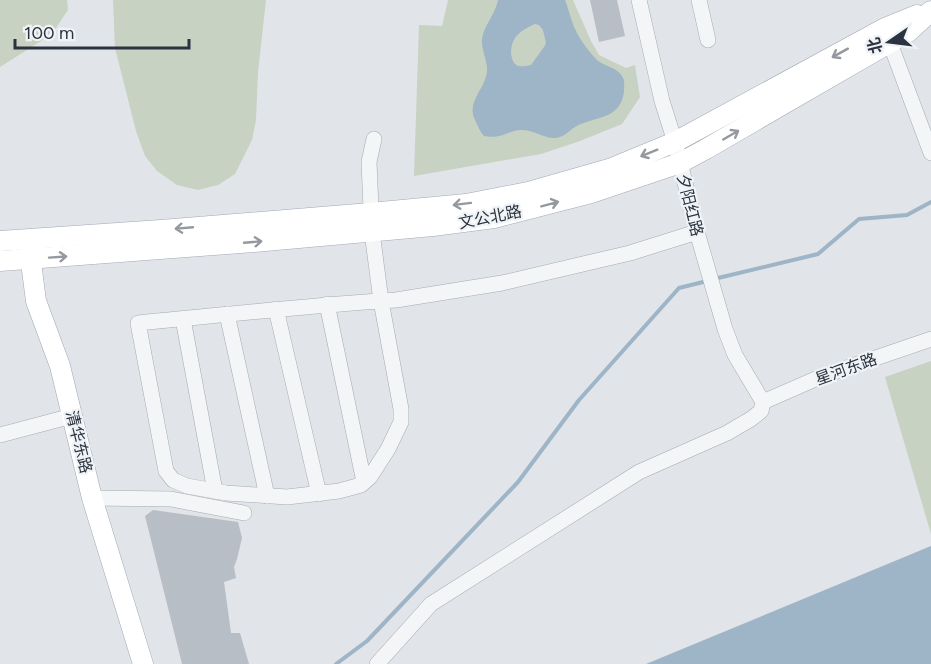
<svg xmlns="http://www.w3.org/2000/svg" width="931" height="664" viewBox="0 0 931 664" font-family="Figtree,'Noto Sans SC',sans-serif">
<rect width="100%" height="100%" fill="#e1e4e9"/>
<!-- green -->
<g fill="#c7d2c2">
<polygon points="0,0 67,0 68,10 56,28 41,41 0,67"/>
<polygon points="113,0 266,0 258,72 256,120 252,140 235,174 218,185 198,190 177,185 157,171 145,156 136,131 115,48"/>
<polygon points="448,0 573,0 591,41 599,55 626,68 635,65 640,97 622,124 580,141 541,154 414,176 419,25 442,26"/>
<polygon points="931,361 931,534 885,377"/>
</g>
<!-- water -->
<g fill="#9eb4c7" fill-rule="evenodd">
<path d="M498 0H565C569 10 571 21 576 31 580 40 590 53 597 60 605 67 618 67 623 78 625 82 624 87 624 92 620 121 593 116 575 127 569 131 564 137 555 138 545 139 533 129 520 130 506 132 500 139 484 136 480 132 478 126 475 120 466 102 485 89 487 72 488 61 481 50 482 39 484 25 495 15 498 0ZM535 24 539 25 543 30 546 43 544 47 531 65C519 68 512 67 511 52 511 47 512 43 515 38 520 31 528 27 535 24Z"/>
<polygon points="931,546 931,664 646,664"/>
</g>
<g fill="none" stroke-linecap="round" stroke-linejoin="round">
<!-- stream -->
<g stroke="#9eb4c7" stroke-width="4">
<polyline points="714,279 818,254 859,219 907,215 931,202"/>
<polyline points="336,664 367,641 518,482 579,400 679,288 707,281"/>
</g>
</g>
<!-- building -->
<g fill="#b8bec5">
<polygon points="590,0 617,0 625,36 599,42"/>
<polygon points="153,510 238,522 242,538 237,559 234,567 236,578 224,582 231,633 240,633 249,664 182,664 145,516"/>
</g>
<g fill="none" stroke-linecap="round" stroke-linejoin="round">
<!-- minor casing -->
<g stroke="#a6abb3" stroke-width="16">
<g id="minor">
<polyline points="639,0 662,101 675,142 697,232 725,329 735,355 763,402"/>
<polyline points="699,0 708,40"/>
<polyline points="887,35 931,153"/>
<path d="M374 139 369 162 372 232 381 301 401 409V422L388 449 370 477 361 485 339 491 287 497 226 493 187 486 173 480 166 471 138 323C224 315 310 305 396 300L502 283 630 253 697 232"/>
<polyline points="327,304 364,482"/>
<polyline points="276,309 319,494"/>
<polyline points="227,314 267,496"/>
<polyline points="183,319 215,491"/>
<polyline points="763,402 820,377 931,339"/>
<polyline points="0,435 72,416"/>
<polyline points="92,498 171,499 244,513"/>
<polyline points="377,664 431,604 639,472 727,433 751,419 761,411 763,402"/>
</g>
</g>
<!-- major casing -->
<g stroke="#a1a9b4" stroke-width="21">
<g id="major">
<polyline points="0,241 161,230 370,213 466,204 528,192 612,168 675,142 885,28 917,15"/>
<polyline points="29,247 36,301 60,366 92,498 143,664"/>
<polyline points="0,261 254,242 433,226 494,218 591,193 680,163 706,149 889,43 908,32 931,11"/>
</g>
</g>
<!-- minor -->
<use href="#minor" stroke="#f3f5f7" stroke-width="15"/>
<!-- major -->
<use href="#major" stroke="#fff" stroke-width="20"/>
</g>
<!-- one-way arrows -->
<defs><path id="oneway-shaft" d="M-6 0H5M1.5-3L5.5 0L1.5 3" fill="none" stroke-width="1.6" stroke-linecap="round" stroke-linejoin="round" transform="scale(1.5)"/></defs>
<g stroke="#94999f">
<use href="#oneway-shaft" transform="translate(840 53) rotate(151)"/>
<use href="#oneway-shaft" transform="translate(731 135) rotate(-30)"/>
<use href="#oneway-shaft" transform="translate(649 153) rotate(158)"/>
<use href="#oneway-shaft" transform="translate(462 204) rotate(173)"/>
<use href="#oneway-shaft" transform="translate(550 204) rotate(-15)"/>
<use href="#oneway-shaft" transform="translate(184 228) rotate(175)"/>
<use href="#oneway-shaft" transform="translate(253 242) rotate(-5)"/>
<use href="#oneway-shaft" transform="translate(58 257) rotate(-4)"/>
</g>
<g text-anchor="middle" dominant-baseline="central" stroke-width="4.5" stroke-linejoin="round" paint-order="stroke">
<!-- street labels -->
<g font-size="16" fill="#2a333f" stroke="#f0f3f6">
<text transform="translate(690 205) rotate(76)">夕阳红路</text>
<text transform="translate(490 217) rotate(-11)">文公北路</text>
<text transform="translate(846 369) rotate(-20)">星河东路</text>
<text transform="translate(79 442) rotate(76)">清华东路</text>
</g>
</g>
<!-- north arrow -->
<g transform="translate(889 42) rotate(256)" stroke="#f0f3f6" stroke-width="4.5" paint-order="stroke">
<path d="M0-4.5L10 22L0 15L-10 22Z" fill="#2a333f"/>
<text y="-9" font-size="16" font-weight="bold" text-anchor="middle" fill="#2a333f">北</text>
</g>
<!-- scale -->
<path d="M15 39v9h174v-9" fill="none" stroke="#2a333f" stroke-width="3"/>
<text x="24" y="39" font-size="18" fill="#2a333f" stroke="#f0f3f6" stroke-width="4.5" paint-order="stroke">100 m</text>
</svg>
